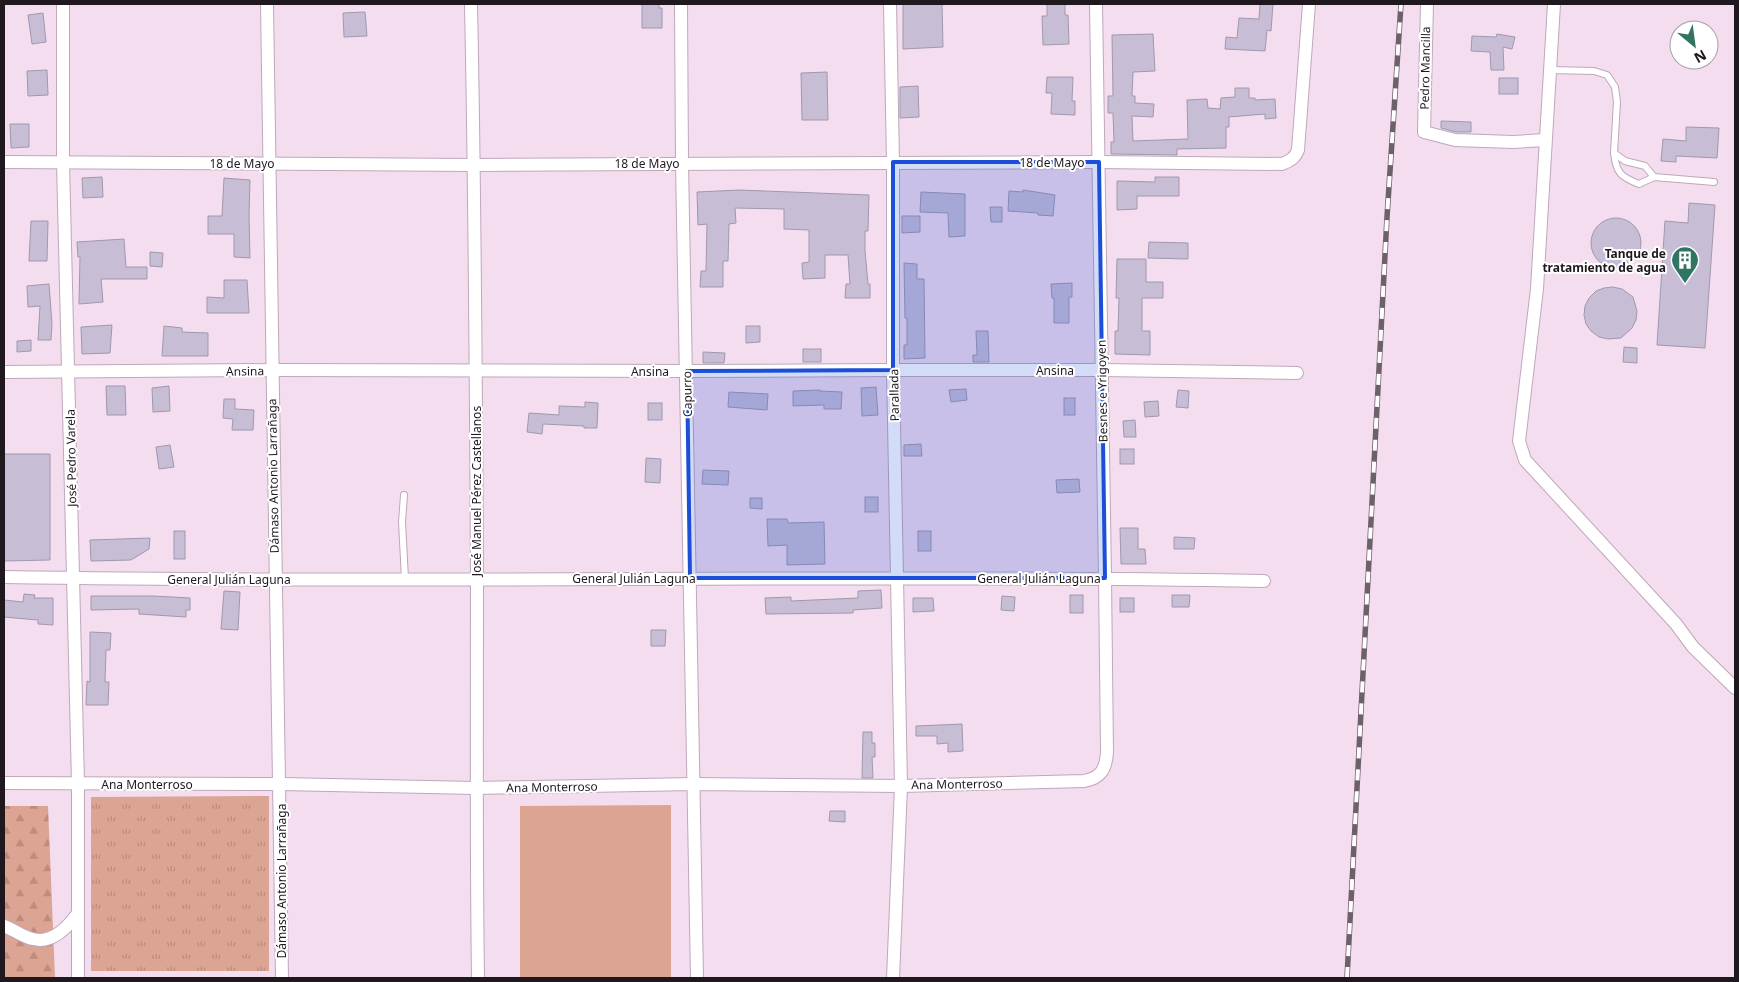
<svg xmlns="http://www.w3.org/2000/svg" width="1739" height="982" viewBox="0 0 1739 982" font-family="'Noto Sans',sans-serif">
<defs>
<pattern id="grass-tufts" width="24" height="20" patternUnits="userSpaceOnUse" patternTransform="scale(1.25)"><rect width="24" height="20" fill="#dba493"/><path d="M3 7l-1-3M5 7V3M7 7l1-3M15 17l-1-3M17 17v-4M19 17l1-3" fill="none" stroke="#bc8c7e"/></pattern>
<pattern id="forest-firs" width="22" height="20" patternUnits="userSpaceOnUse" patternTransform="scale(1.25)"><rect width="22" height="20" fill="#dba493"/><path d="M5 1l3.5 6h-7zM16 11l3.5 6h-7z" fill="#bc8c7e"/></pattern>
</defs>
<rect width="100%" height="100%" fill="#f4ddef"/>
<!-- grass -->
<polygon fill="url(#grass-tufts)" points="269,796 269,971 91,971 91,797"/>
<!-- forest -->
<polygon fill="url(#forest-firs)" points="4,806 48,806 55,978 4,978"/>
<!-- pitch -->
<polygon fill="#dba493" points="671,805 671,978 520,978 520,806"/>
<!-- building -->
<g fill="#c7bed6" stroke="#a098af">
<polygon points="642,4 659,4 659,8 662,8 662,28 642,28"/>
<polygon points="903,4 942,4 943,47 903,49"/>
<polygon points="1047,4 1065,4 1065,15 1068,15 1069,44 1043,45 1042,16 1047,16"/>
<polygon points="1260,4 1273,4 1271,31 1267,30 1265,51 1225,49 1226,37 1237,38 1239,18 1259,19"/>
<polygon points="365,12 367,36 344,37 343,13"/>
<polygon points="43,13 46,42 32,44 28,15"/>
<polygon points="1153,34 1155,71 1133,72 1132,96 1135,96 1135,103 1154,104 1153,117 1132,116 1133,141 1188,139 1187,100 1207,99 1208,108 1220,109 1221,98 1235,97 1235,88 1249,88 1249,98 1255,98 1255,100 1275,99 1276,118 1265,119 1265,114 1229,117 1229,127 1226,127 1226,148 1177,149 1177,155 1111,154 1111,142 1114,142 1113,113 1108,113 1108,96 1113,96 1112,35"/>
<polygon points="1497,34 1515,37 1512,49 1503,47 1504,70 1491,70 1490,52 1471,51 1472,36 1496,37"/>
<polygon points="47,70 48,95 28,96 27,71"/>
<polygon points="827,72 828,120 802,120 801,73"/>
<polygon points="1047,77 1073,77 1072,101 1075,101 1075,115 1051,114 1052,93 1046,93"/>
<rect x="1499" y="78" width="19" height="16"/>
<polygon points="918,86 919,117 900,118 900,87"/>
<polygon points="1441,121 1471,122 1471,132 1456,132 1441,128"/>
<polygon points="10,124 29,124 29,147 11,148"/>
<polygon points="1686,127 1719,128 1717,158 1676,156 1676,162 1661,161 1663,139 1686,141"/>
<polygon points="102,177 103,197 83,198 82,178"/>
<polygon points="1155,177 1179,177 1179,196 1137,196 1137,209 1117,210 1117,181 1155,182"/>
<polygon points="224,178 250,180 249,216 250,258 234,257 234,234 208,234 208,216 222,216"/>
<polygon points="739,190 869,195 868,231 865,231 865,250 868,284 870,284 870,298 845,298 846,284 850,284 848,255 825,255 825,278 803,279 802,263 809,262 809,230 784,229 784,209 735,208 736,223 729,224 728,261 723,261 723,287 700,287 701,271 706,271 707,224 698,225 697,192"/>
<polygon points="1023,190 1055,195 1053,216 1038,215 1038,213 1008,211 1009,191 1023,192"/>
<polygon points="921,192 965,194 965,236 949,237 948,213 920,212"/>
<polygon points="1689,203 1715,205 1705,348 1657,345 1665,221 1688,223"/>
<polygon points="990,207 1002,207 1002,222 991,222"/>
<polygon points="902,216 920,216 920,232 902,233"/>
<circle cx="1616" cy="243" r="25"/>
<polygon points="31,221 48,221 47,261 29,261"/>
<polygon points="124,239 126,267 147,267 147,279 101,279 103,302 79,304 80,257 78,257 77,242"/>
<polygon points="1149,242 1188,243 1188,259 1148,258"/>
<polygon points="150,252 163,253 162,267 150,266"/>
<polygon points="1117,259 1146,259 1146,282 1163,282 1163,298 1142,298 1142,331 1150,331 1150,355 1115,354 1115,331 1118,331 1119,298 1116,298"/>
<polygon points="904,263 917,264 917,279 924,279 925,358 904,359 904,345 907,345 907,318 905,318"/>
<polygon points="224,280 247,280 249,313 207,313 207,297 224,298"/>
<polygon points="1072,283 1072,297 1069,297 1069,323 1054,323 1054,298 1052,298 1051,284"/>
<polygon points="49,284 52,324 51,340 38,340 40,306 28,307 27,286"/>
<polygon points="1613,287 1622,289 1633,297 1637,311 1636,320 1632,328 1621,338 1608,339 1599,337 1591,331 1586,324 1584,315 1585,306 1589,298 1596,291 1604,288"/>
<polygon points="112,325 110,353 82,354 81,327"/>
<polygon points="164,326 182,328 182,332 208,333 208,356 162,356"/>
<polygon points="746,326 760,326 760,342 746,343"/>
<polygon points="976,331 988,331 989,362 973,362 973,355 977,355"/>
<polygon points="31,340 31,351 17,352 17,341"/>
<polygon points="1624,347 1637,348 1637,363 1623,362"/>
<rect x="803" y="349" width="18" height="13"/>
<polygon points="703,352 725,353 724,363 703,363"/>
<polygon points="106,386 125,386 126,415 107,415"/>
<polygon points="169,386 170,411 153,412 152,388"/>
<polygon points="876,387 878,415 862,416 861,388"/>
<polygon points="966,389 967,400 951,402 949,390"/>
<polygon points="820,390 820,391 842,392 841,409 824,409 824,405 793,406 793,391"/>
<polygon points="1178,390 1189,391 1188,408 1176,407"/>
<polygon points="729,392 768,394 767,410 728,407"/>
<rect x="1064" y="398" width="11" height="17"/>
<polygon points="224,399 235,399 235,409 254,410 253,430 232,430 233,419 223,418"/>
<polygon points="1158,401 1159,416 1145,417 1144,402"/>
<polygon points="585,402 598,403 597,428 584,428 584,426 543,424 542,434 527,432 529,413 559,415 559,406 585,407"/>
<rect x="648" y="403" width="14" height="17"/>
<polygon points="1135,420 1136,437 1124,437 1123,421"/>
<polygon points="921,444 922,456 904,456 904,445"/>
<polygon points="170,445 174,467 159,469 156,447"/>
<rect x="1120" y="449" width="14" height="15"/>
<polygon points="4,454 50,454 50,560 4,561"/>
<polygon points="646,458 661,459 660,483 645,482"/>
<polygon points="703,470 729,471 728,485 702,484"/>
<polygon points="1079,479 1080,492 1057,493 1056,480"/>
<rect x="865" y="497" width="13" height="15"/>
<polygon points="750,498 762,498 762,509 750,508"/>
<polygon points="767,519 787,519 788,523 824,522 825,564 787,565 787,545 768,546"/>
<polygon points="1120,528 1138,528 1138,549 1145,549 1146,564 1121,564"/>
<rect x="174" y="531" width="11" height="28"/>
<rect x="918" y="531" width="13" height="20"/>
<polygon points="1174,537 1195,538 1194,549 1174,549"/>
<polygon points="150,538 149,549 131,560 91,561 90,540"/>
<polygon points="881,590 882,608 853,610 853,613 766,614 765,598 791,597 791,601 858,598 858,591"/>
<polygon points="224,591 240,592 238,630 221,629"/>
<polygon points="24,594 35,595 34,598 53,598 53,625 38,624 38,620 4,617 4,600 23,602"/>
<rect x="1070" y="595" width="13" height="18"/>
<polygon points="1172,595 1190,595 1189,607 1172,607"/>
<polygon points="91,596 154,596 190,598 190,610 186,610 186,617 139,614 139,609 91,610"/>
<polygon points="1002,596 1015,597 1014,611 1001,610"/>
<polygon points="913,598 933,598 934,611 913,612"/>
<rect x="1120" y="598" width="14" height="14"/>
<polygon points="651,630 666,630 665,646 651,646"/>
<polygon points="90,632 111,633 110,650 106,650 105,682 109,682 108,705 86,705 87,681 90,682"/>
<polygon points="962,724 963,751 948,752 948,743 937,744 937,736 916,736 916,726"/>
<polygon points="863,732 872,732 872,743 875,743 875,757 872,757 873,778 862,778"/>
<polygon points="830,811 845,811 845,822 829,821"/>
</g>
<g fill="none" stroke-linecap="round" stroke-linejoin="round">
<!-- lane casing -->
<g stroke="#bea8b9" stroke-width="8">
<g id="lane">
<polyline points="1549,70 1594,71 1607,75 1615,87 1617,102 1614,153 1625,161 1645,166 1654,177"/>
<path d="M1614 153C1616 173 1621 177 1639 184L1654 177 1714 182"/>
<polyline points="404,495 402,522 405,579"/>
</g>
</g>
<!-- street casing -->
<g stroke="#bea8b9" stroke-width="14">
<g id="street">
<polyline points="63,4 63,162 78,783 78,978"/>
<path d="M267 4C269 329 280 653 282 978"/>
<path d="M471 4C475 195 476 386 477 577 477 711 476 844 478 978"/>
<polyline points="681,4 682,163 697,978"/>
<polyline points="890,4 893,162 893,370 901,786 893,978"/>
<polyline points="1427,4 1424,132 1455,140 1513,142 1545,140"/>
<polyline points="1554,4 1537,289 1519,441 1525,460 1676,624 1693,647 1735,688"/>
<path d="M4 162 474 165 1099 162 1282 164C1290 161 1295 158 1298 150L1309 4"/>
<polyline points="4,372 271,370 687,371 893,370 1102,370 1297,373"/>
<path d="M4 577C424 584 844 574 1264 581"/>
<path d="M4 783 281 784 476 788 693 784 901 786 1084 781C1101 778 1106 769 1107 752L1105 578 1096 4"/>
<path d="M4 926C13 929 24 938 33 939 52 944 68 927 78 913"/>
</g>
</g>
<!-- lane -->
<use href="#lane" stroke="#fff" stroke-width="6"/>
<!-- street -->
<use href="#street" stroke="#fff" stroke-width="12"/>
<!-- rail casing -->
<g stroke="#6e606b" stroke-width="5.5">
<polyline id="rail" points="1347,978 1387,217 1401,4"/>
</g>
<!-- rail -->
<use href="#rail" stroke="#fff" stroke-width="4" stroke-dasharray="11" stroke-linecap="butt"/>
</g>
<!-- marked area -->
<path fill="#1d4ed8" fill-opacity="0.2" stroke="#1d4ed8" stroke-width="4" stroke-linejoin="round" d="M893 162H1099L1105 578H690L687 371 893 370Z"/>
<!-- icons -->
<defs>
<g id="building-pin" transform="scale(1.4375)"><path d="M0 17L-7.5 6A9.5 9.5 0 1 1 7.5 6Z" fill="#327464" stroke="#fff"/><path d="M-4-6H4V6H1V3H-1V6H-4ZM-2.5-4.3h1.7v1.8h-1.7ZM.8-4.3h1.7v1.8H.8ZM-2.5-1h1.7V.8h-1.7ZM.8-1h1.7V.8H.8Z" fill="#fff"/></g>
</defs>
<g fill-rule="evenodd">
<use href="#building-pin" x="1685" y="260"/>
</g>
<g text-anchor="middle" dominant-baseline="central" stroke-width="4" stroke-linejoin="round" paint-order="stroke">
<!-- street labels -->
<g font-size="12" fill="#20181f" stroke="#fff">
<text transform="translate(1425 68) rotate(-89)">Pedro Mancilla</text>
<text x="1052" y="162">18 de Mayo</text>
<text x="242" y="163">18 de Mayo</text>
<text x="647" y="163">18 de Mayo</text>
<text x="1055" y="370">Ansina</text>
<text transform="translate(245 371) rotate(-1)">Ansina</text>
<text x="650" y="371">Ansina</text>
<text transform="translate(1102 391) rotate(-91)">Besnes e Yrigoyen</text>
<text transform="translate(687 394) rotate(-91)">Capurro</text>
<text transform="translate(894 395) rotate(-91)">Parallada</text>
<text transform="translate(71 458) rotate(-91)">José Pedro Varela</text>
<text transform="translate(273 476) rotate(-91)">Dámaso Antonio Larrañaga</text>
<text transform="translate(476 491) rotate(-90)">José Manuel Pérez Castellanos</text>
<text x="634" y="578">General Julián Laguna</text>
<text x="1039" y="578">General Julián Laguna</text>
<text x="229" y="579">General Julián Laguna</text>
<text x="147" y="784">Ana Monterroso</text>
<text transform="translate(957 784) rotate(-1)">Ana Monterroso</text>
<text transform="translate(552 787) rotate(-1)">Ana Monterroso</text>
<text transform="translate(281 881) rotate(-90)">Dámaso Antonio Larrañaga</text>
</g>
<!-- poi labels -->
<g font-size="12" font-weight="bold" fill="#20181f" stroke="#fff" text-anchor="end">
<text x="1666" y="253">Tanque de<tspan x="1666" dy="14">tratamiento de agua</tspan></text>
</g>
</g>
<!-- border -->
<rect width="1739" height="982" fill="none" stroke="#20181f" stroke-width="10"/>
<!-- north arrow -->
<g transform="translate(1694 45) rotate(151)"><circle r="24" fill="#ffffff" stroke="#a6a3a5"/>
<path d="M0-4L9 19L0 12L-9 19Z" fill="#327464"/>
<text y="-8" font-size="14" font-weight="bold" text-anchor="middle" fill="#20181f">N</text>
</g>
</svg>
